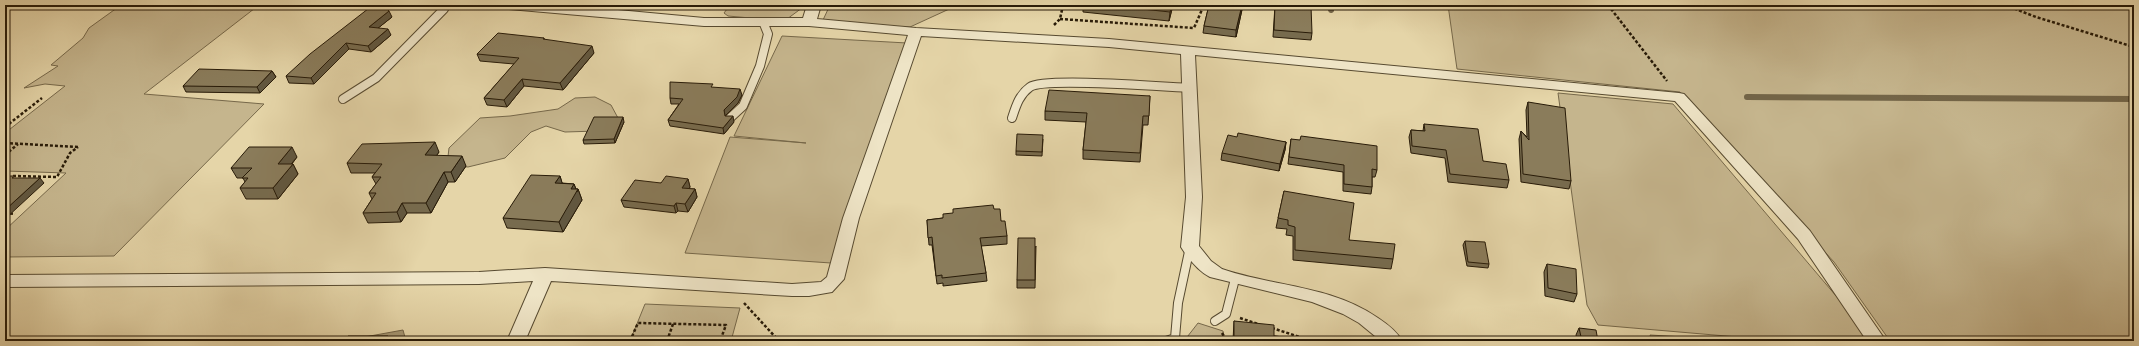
<svg xmlns="http://www.w3.org/2000/svg" width="2139" height="346" viewBox="0 0 2139 346" font-family="'IM FELL English',serif">
<rect width="100%" height="100%" fill="#e5d5a8"/>
<filter id="stains"><feTurbulence type="fractalNoise" baseFrequency=".005" numOctaves="4"/><feColorMatrix values="0 0 0 0 .2 0 0 0 0 .09 0 0 0 0 .02 0 0 0 .5 -.17"/></filter>
<radialGradient id="worn" r=".72"><stop offset=".6" stop-color="#630" stop-opacity="0"/><stop offset="1" stop-color="#630" stop-opacity=".3"/></radialGradient>
<!-- green -->
<g fill="#c5b58d" stroke="#76684a">
<polygon points="121,5 259,5 144,94 264,104 114,256 5,257 5,230 66,173 5,171 5,133 65,86 45,84 24,88 58,66 51,65 83,38 89,28"/>
<polygon points="730,5 806,5 787,19 773,20 728,16 724,13"/>
<polygon points="830,5 958,5 910,27 846,25 823,20"/>
<polygon points="1448,5 2134,5 2134,341 1890,341 1834,262 1680,92 1457,69"/>
<polygon points="782,36 907,43 831,263 685,253 730,137 806,143 734,136"/>
<polygon points="1558,93 1673,104 1848,310 1867,341 1784,341 1598,325 1587,305"/>
<polygon points="595,97 611,105 618,118 598,131 565,132 546,126 531,132 505,158 468,167 447,165 449,148 480,118 510,116 558,109 575,98"/>
<polygon points="645,304 740,308 731,341 630,341"/>
<polygon points="1198,323 1223,331 1225,341 1184,341"/>
<polygon points="1650,335 1750,341 1652,341"/>
</g>
<!-- water -->
<polygon fill="#a59672" stroke="#736548" points="403,330 406,341 355,341 359,338"/>
<g fill="none" stroke-linecap="round" stroke-linejoin="round">
<!-- stream -->
<g stroke="#736548" stroke-width="6">
<polyline points="1330,5 1331,10"/>
<polyline points="1747,97 2134,99"/>
</g>
<!-- lane casing -->
<g stroke="#574a30" stroke-width="10">
<g id="lane">
<polyline points="343,99 376,78 444,9 444,5"/>
<polyline points="730,118 743,106 760,66 768,34 764,24"/>
<path d="M1012 118C1016 106 1019 95 1030 87 1044 77 1166 87 1191 88"/>
<polyline points="1215,321 1226,314 1235,279"/>
<polyline points="1166,341 1175,338 1178,303 1190,247"/>
</g>
</g>
<!-- street casing -->
<g stroke="#574a30" stroke-width="2">
<path id="street" d="M502 5H564L704 18H803L807 5H821L817 19 916 28 1109 39 1679 93 1684 94 1810 231 1886 341H1867L1798 239 1675 101 1195 55 1202 197 1199 246 1211 261 1222 269C1275 287 1330 285 1378 318 1387 324 1397 331 1402 341H1381L1359 323 1343 314 1312 302 1210 277C1198 271 1188 258 1181 247L1186 197 1181 54 1109 47 921 36 859 218 844 279 832 292 809 296H792L551 281 525 341H507L533 281 479 284 5 287V275L479 272 545 268 792 284 821 282 827 277 843 218 908 35 809 26H704L509 9Z"/>
</g>
<!-- path -->
<g stroke="#281b08" stroke-width="2.5" stroke-dasharray="3 2" stroke-linecap="butt">
<polyline points="1608,5 1667,81"/>
<polyline points="2005,5 2036,17 2134,47"/>
<polyline points="1060,19 1194,28 1204,5"/>
<polyline points="1054,25 1060,19 1063,5"/>
<polyline points="5,127 42,98"/>
<polyline points="5,143 78,147"/>
<polyline points="5,155 18,144"/>
<polyline points="13,176 57,177 70,153 78,147"/>
<polyline points="5,213 15,214"/>
<polyline points="744,303 779,341"/>
<polyline points="1240,318 1258,324"/>
<polyline points="1272,328 1312,341"/>
<polyline points="1222,333 1227,341"/>
<polyline points="631,340 642,341"/>
<polyline points="630,341 638,323 726,325 720,341"/>
<polyline points="667,341 673,324"/>
</g>
<!-- lane -->
<use href="#lane" stroke="#eee4c6" stroke-width="8"/>
<!-- street -->
<use href="#street" fill="#eee4c6" fill-rule="evenodd"/>
</g>
<!-- wall -->
<g fill="#776b4e" stroke="#281b08">
<polygon points="1083,5 1173,5 1169,21 1083,12"/>
<polygon points="1209,5 1243,5 1236,37 1203,33 1204,26"/>
<polygon points="1275,5 1312,33 1311,40 1273,37"/>
<polygon points="392,17 378,28 391,35 371,52 349,49 314,84 289,83 286,76"/>
<polygon points="544,38 545,40 594,53 563,90 524,86 507,107 487,105 484,98 514,64 480,61 477,54"/>
<polygon points="272,71 276,77 260,93 186,92 183,86"/>
<polygon points="714,88 742,95 738,103 725,116 734,122 724,134 670,126 668,120 679,104 671,104 670,98"/>
<polygon points="1150,96 1148,125 1143,125 1140,162 1083,159 1083,150 1086,122 1045,120 1045,111"/>
<polygon points="1528,102 1571,181 1569,189 1521,182 1519,139 1521,131 1527,137 1526,110"/>
<polygon points="624,122 615,143 584,144 583,140"/>
<polygon points="1424,124 1483,161 1509,180 1507,188 1448,182 1445,158 1411,153 1409,137 1411,130 1423,131"/>
<polygon points="1237,137 1286,142 1285,150 1279,171 1221,160 1222,153"/>
<polygon points="1043,139 1042,156 1016,155 1016,151"/>
<polygon points="1291,139 1377,170 1375,177 1372,177 1372,187 1371,194 1343,191 1343,172 1288,164"/>
<polygon points="439,152 436,156 466,166 455,182 448,182 431,213 407,213 401,222 368,223 363,213 372,199 369,193 376,184 372,177 375,173 351,173 347,163"/>
<polygon points="297,157 292,164 293,164 298,174 278,199 246,199 240,188 245,182 243,178 237,178 231,168"/>
<polygon points="560,176 562,183 574,184 576,189 578,189 582,200 563,232 507,228 503,218"/>
<polygon points="688,179 690,187 689,189 695,189 697,197 688,212 678,211 676,213 624,207 621,200 661,183"/>
<polygon points="1284,191 1349,240 1393,259 1391,269 1293,260 1293,236 1286,235 1287,229 1276,228"/>
<polygon points="994,209 1001,221 1007,236 1007,244 981,246 986,273 987,281 943,286 943,283 937,284 932,245 929,245 927,220 943,218"/>
<polygon points="1465,241 1489,264 1488,268 1467,266 1463,245"/>
<polygon points="1036,246 1035,288 1017,288 1017,280"/>
<polygon points="1547,264 1577,294 1574,302 1545,296 1544,272"/>
<polygon points="1234,321 1274,336 1325,341 1233,341"/>
<polygon points="1579,328 1598,341 1577,341 1576,335"/>
</g>
<!-- shaded-wall -->
<g fill="#615740" stroke="#281b08">
<polygon points="1172,5 1173,5 1169,21 1170,12"/>
<polygon points="1242,5 1243,5 1236,37 1236,30"/>
<polygon points="389,11 392,17 372,33 369,27"/>
<polygon points="388,29 391,35 371,52 368,46"/>
<polygon points="346,43 349,49 314,84 311,78"/>
<polygon points="592,46 594,53 563,90 560,83"/>
<polygon points="272,71 276,77 260,93 257,87"/>
<polygon points="522,79 524,86 507,107 504,100"/>
<polygon points="740,89 742,95 738,103 725,116 724,110"/>
<polygon points="733,116 734,122 724,134 723,128"/>
<polygon points="623,117 624,122 615,143 614,139"/>
<polygon points="435,142 439,152 430,165 425,155"/>
<polygon points="1286,142 1285,150 1279,171 1280,164"/>
<polygon points="292,147 297,157 283,174 278,164"/>
<polygon points="462,156 466,166 455,182 451,172"/>
<polygon points="293,164 298,174 278,199 273,188"/>
<polygon points="444,172 448,182 431,213 426,203"/>
<polygon points="560,176 563,186 555,183"/>
<polygon points="40,178 44,183 5,219 5,210"/>
<polygon points="688,179 690,187 684,196 682,188"/>
<polygon points="574,184 577,192 578,189 582,200 563,232 559,222 571,189"/>
<polygon points="695,189 697,197 688,212 685,204"/>
<polygon points="402,203 407,213 401,222 397,212"/>
<polygon points="676,203 678,211 676,213 674,206"/>
<polygon points="388,336 390,341 385,341"/>
</g>
<!-- building -->
<g fill="#8a7c5b" stroke="#281b08">
<polygon points="373,5 384,5 389,11 369,27 388,29 368,46 346,43 311,78 286,76 310,54"/>
<polygon points="1105,5 1172,5 1170,12"/>
<polygon points="1209,5 1242,5 1236,30 1204,26"/>
<polygon points="1275,5 1301,5 1311,6 1312,33 1274,30"/>
<polygon points="498,33 544,38 543,39 592,46 560,83 522,79 504,100 484,98 519,58 477,54"/>
<polygon points="199,69 272,71 257,87 183,86"/>
<polygon points="670,82 713,84 711,87 740,89 737,97 724,110 725,116 733,116 723,128 668,120 683,99 670,98"/>
<polygon points="1049,90 1150,96 1149,116 1143,116 1140,153 1083,150 1087,113 1045,111"/>
<polygon points="1528,102 1565,108 1571,181 1523,174 1521,131 1529,140"/>
<polygon points="594,117 623,117 614,139 583,140"/>
<polygon points="1424,124 1478,129 1483,161 1506,164 1509,180 1450,174 1446,150 1412,146 1411,130 1425,131"/>
<polygon points="1238,133 1286,142 1280,164 1222,153 1228,135 1237,137"/>
<polygon points="1017,134 1043,135 1042,152 1016,151"/>
<polygon points="1301,136 1377,146 1377,170 1372,169 1372,187 1344,184 1344,165 1289,157 1291,139 1300,140"/>
<polygon points="435,142 425,155 462,156 451,172 444,172 426,203 402,203 397,212 363,213 376,193 369,193 381,177 372,177 382,164 347,163 362,144"/>
<polygon points="249,147 292,147 278,164 293,164 273,188 240,188 248,178 242,178 252,168 231,168"/>
<polygon points="531,175 560,176 555,183 574,184 571,189 578,189 559,222 503,218"/>
<polygon points="5,176 15,176 12,178 40,178 5,210"/>
<polygon points="666,176 688,179 682,188 695,189 685,204 676,203 674,206 621,200 635,180 661,183"/>
<polygon points="1284,191 1354,203 1349,240 1395,244 1393,259 1295,250 1295,227 1288,225 1288,220 1278,218"/>
<polygon points="993,205 994,209 1000,209 1001,221 1005,221 1007,236 980,238 986,273 942,278 942,275 936,276 932,237 928,238 927,220 943,218 943,214 953,213 953,209"/>
<polygon points="1018,238 1035,238 1035,280 1017,280"/>
<polygon points="1465,241 1485,242 1489,264 1468,262"/>
<polygon points="1547,264 1576,269 1577,294 1548,288"/>
<polygon points="1234,321 1274,325 1274,336 1325,341 1234,341"/>
<polygon points="1579,328 1596,330 1598,341 1582,341"/>
<polygon points="348,336 388,336 385,341 345,341"/>
</g>
<!-- margin -->
<rect width="2139" height="346" fill="none" stroke="#e5d5a8" stroke-width="20"/>
<rect x="6" y="6" width="2127" height="334" fill="none" stroke="#281b08" stroke-width="2"/>
<rect x="10" y="10" width="2119" height="326" fill="none" stroke="#281b08"/>
<rect width="100%" height="100%" filter="url(#stains)"/>
<rect width="100%" height="100%" fill="url(#worn)"/>
</svg>
